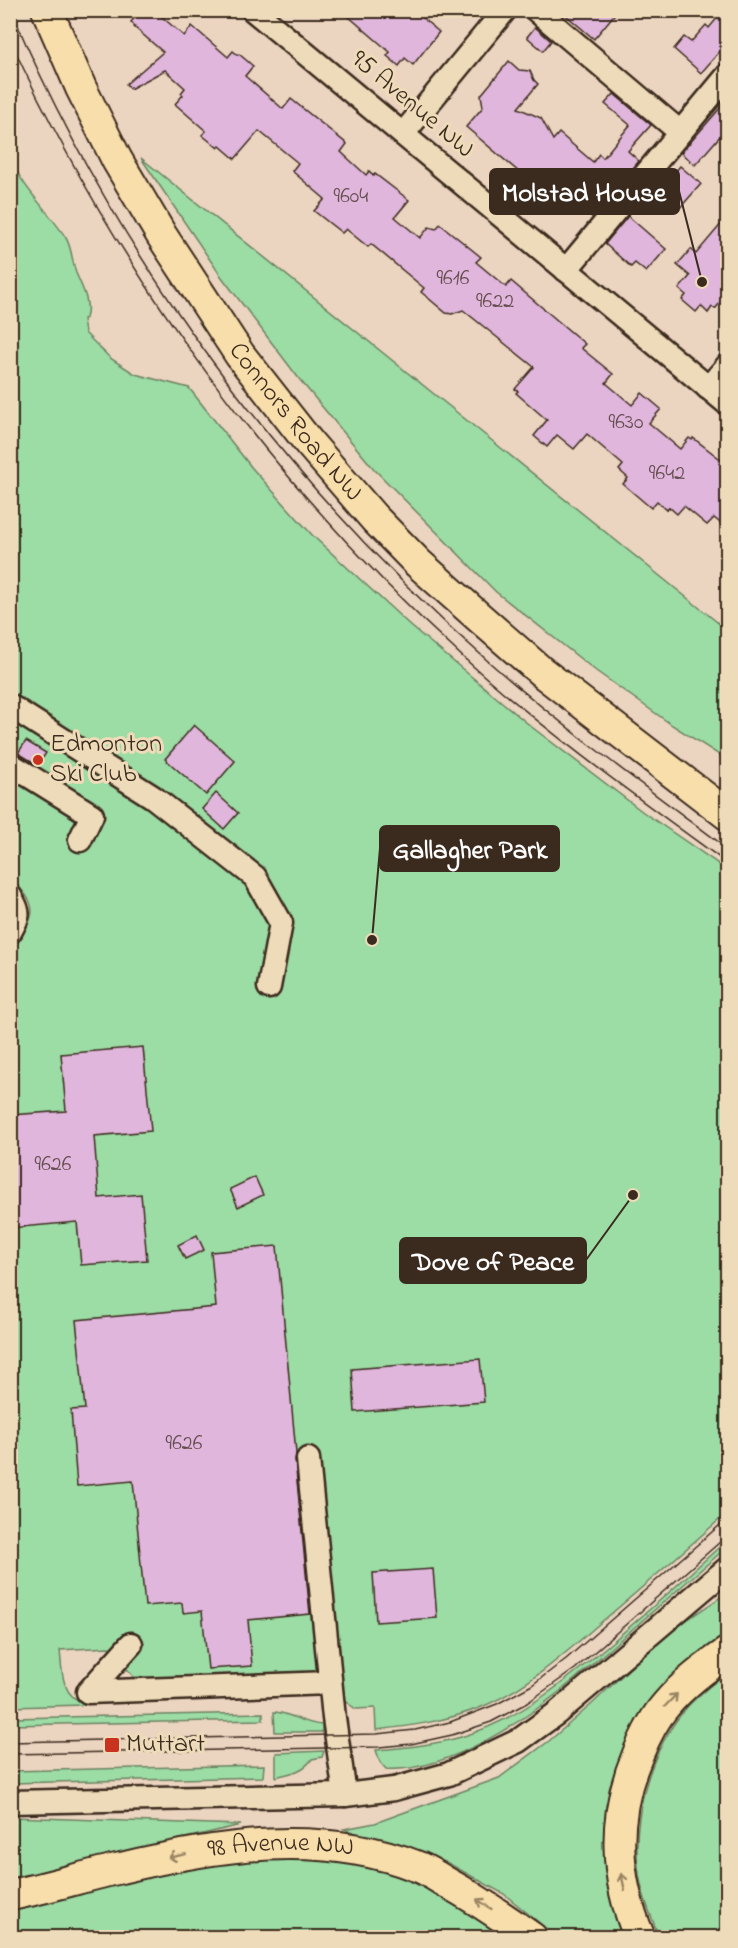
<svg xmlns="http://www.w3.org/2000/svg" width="738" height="1948" viewBox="0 0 738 1948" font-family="'Indie Flower',sans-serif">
<rect width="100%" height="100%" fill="#ebd4c0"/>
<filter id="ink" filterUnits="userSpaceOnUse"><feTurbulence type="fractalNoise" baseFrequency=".0167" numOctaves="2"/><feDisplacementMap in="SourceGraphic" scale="12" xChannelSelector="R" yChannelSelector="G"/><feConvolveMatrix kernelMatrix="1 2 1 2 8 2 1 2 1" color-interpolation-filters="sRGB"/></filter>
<g filter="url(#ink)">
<!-- green -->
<g fill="#9cdca5" stroke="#6c8362" stroke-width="1.5">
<path d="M10 157C22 188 48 210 66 238 72 248 72 262 76 273 82 287 91 303 86 318L83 319 85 333 110 358 135 374 189 388 252 468 314 537 412 627 533 728 643 812 727 870V1513C685 1550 642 1588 599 1624 562 1656 525 1690 479 1708 446 1721 412 1726 376 1730L375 1708 356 1709 302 1672 233 1678 136 1680 109 1647 60 1650C62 1671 61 1696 84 1703V1705L11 1707 10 949C34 920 44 906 10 879Z"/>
<polygon points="141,158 727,630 727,760 672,725 596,671 496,592 374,469 300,380 221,276"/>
<path d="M727 1540V1547L575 1679C529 1718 448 1773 386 1769L380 1762 376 1750C405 1748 433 1745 461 1737 523 1718 570 1678 618 1637 655 1605 691 1573 727 1540Z"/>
<path d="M727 1593V1634C717 1640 708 1648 698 1656 631 1707 599 1783 606 1867 607 1891 617 1915 625 1937H557L504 1894 448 1863 344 1829 375 1823 499 1778 549 1741 592 1704 666 1634Z"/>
<path d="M727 1672V1937H659C653 1920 645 1903 641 1885 628 1825 648 1750 689 1705 701 1693 715 1682 727 1672Z"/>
<path d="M274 1712C291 1713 304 1724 322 1725V1732H275Z"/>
<polygon points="263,1713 263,1720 11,1725 11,1718"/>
<path d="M324 1751 322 1757 312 1759C303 1772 290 1773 276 1777V1753Z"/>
<polygon points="264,1765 263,1777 11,1783 11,1771"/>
<polygon points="11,1817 241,1825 11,1879"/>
<path d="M298 1856C316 1859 335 1859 353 1863 410 1876 461 1903 507 1937H11L10 1907 194 1866 244 1858Z"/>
</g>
<!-- building -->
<g fill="#e0b6dc" stroke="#3b2a1e" stroke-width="1.5">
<polygon points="141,10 167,10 162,17 184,36 192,26 228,57 233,51 238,55 239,54 253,66 245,76 283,109 291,99 347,144 341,152 366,175 369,171 374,176 375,174 409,200 395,217 420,238 429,227 436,229 440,224 481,257 476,262 506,287 511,281 585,344 581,348 613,374 606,383 632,405 642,393 661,409 649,423 680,449 689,438 692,440 693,438 728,465 728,529 714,518 707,525 684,506 677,514 669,507 667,510 657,501 651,508 623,484 628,478 619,470 623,465 587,434 574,449 557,435 547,447 534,436 547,420 516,393 518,391 515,389 534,367 463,310 452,314 446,313 421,292 424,288 371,244 368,247 346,229 342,233 314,211 325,199 292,171 298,163 259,131 235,159 220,146 218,148 202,135 206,131 175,104 183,95 181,93 185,88 165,70 130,89 126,84 163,52 134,27 135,26 131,22"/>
<polygon points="341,10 413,10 439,32 413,65 405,58 399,66 387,56 390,52"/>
<polygon points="560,10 618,10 594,39"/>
<polygon points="724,10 728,10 728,42 701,73 674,49 684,37 691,42 706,25 709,28"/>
<polygon points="535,27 551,41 543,51 527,37"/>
<polygon points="509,61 519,70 530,71 534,80 538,84 518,108 541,118 553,140 559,133 593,162 599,154 603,158 630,125 605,104 614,94 651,125 628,151 639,161 592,217 561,191 559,194 545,183 540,190 466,127 483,107 481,95"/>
<polygon points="728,99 728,127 695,165 681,153"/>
<polygon points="680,166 701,184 679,209 658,192"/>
<polygon points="628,216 666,249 646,272 635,263 631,267 605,244"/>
<polygon points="728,216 728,288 722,294 725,297 715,309 712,307 708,313 701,306 696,312 682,300 686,295 679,289 690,276 677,265 691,249 696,254"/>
<polygon points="194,725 235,761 206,795 165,759"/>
<polygon points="26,741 46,753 38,765 18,753"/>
<polygon points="216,793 238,813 224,829 202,809"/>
<polygon points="143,1047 151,1131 94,1136 99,1198 141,1194 147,1260 81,1265 77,1222 10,1228 10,1115 66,1111 61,1054"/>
<polygon points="255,1177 263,1195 238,1207 230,1189"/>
<polygon points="197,1235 204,1250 185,1259 178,1245"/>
<polygon points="277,1246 296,1453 295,1460 310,1614 248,1620 252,1666 208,1669 202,1611 183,1613 182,1603 145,1606 133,1481 77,1486 71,1410 85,1409 76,1320 216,1307 211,1252"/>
<polygon points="480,1359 484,1402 355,1412 352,1369"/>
<polygon points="433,1569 437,1618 376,1622 373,1573"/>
</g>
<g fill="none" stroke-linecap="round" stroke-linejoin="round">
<!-- minor casing -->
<g stroke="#3b2a1e" stroke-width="27">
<g id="minor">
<polyline points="253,10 728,404"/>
<polyline points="536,10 680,132"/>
<polyline points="403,134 505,10"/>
<polyline points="566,270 728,75"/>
<polyline points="708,388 728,365"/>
<polyline points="10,706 153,797 255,877 281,923 269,987"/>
<polyline points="10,764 92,815 80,840"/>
<path d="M10 896C21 913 19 915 10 932"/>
<polyline points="308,1459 334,1718 345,1795"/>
<polyline points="131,1644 88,1692 330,1683"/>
<polyline points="10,1802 345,1795 394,1789 449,1774 518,1741 557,1713 728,1568"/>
</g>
</g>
<!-- major casing -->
<g stroke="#3b2a1e" stroke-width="34">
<g id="major">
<path id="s1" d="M47 10 81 88 117 160 162 236 240 355 310 444 374 518 418 563 481 619 543 673 728 815"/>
<path id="s2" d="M10 1895C48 1888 84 1876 121 1868 217 1845 321 1829 416 1866 426 1869 435 1876 444 1881 475 1898 503 1917 532 1938"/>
<path d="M640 1938C614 1878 612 1815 638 1754 645 1737 653 1720 665 1706 683 1684 705 1668 728 1652"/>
</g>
</g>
<!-- minor -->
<use href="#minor" stroke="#eedbb9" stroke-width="22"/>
<!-- major -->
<use href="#major" stroke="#f8deab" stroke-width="30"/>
<!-- tram -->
<g stroke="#3b2a1e" stroke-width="1.5">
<path d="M11 10C117 259 286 485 489 662 565 729 647 788 728 849"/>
<path d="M10 40C119 275 273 485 465 659 547 733 638 798 728 864"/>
<polyline points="10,1742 376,1734 415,1730 450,1722 497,1704 532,1685 566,1659 728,1518"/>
<polyline points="10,1754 379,1747 411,1744 452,1735 491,1722 527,1703 575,1669 728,1535"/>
</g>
</g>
<!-- one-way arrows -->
<defs><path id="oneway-shaft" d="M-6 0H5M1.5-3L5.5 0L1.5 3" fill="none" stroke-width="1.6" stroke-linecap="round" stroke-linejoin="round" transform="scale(1.5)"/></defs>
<g stroke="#9a8464">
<use href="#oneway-shaft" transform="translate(671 1700) rotate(-46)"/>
<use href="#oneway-shaft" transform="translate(177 1856) rotate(168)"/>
<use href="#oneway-shaft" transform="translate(623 1882) rotate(-102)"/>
<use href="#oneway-shaft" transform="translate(484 1904) rotate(-147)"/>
</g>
</g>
<!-- markers -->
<g fill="#c8321e" stroke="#eedbb9" stroke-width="2">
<circle cx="38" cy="760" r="6"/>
<rect x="104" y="1737" width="16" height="16" rx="3"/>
</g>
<g text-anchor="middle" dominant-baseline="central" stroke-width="6" stroke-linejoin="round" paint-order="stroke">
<!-- number labels -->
<g font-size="22" fill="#644d4e">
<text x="351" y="197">9604</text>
<text x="453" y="279">9616</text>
<text x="495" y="302">9622</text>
<text x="626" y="423">9630</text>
<text x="667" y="474">9642</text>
<text x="53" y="1165">9626</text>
<text x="184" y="1444">9626</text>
</g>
<!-- street labels -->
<g font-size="26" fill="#3b2a1e" stroke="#eedbb9">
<text transform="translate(412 105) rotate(40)">95 Avenue NW</text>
<text stroke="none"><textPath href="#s1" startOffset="483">Connors Road NW</textPath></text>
<text stroke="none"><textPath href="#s2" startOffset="276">98 Avenue NW</textPath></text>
</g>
<!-- poi labels -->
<g font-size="26" fill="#3b2a1e" stroke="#eedbb9" text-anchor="start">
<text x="50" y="745">Edmonton<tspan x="50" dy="30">Ski Club</tspan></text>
<text x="126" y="1745">Muttart</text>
</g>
</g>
<!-- callouts -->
<path fill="none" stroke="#3b2a1e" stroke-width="2" d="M702 282L679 191M372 940L380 848M633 1195L586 1260"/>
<g fill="#3b2a1e" stroke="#eedbb9" stroke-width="2">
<circle cx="702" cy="282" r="6"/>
<circle cx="372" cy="940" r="6"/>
<circle cx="633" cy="1195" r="6"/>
</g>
<g fill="#3b2a1e" stroke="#3b2a1e" stroke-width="2">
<rect x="490" y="169" width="189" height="45" rx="6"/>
<rect x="380" y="826" width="179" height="45" rx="6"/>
<rect x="400" y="1238" width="186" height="45" rx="6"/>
</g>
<g font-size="27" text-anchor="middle" font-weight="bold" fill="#fff">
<text x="584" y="201">Molstad House</text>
<text x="470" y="858">Gallagher Park</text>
<text x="493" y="1270">Dove of Peace</text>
</g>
<!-- margin -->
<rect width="738" height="1948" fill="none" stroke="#eedbb9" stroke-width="36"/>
<rect x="18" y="18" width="702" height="1912" fill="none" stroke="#3b2a1e" stroke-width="2" filter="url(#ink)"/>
</svg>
